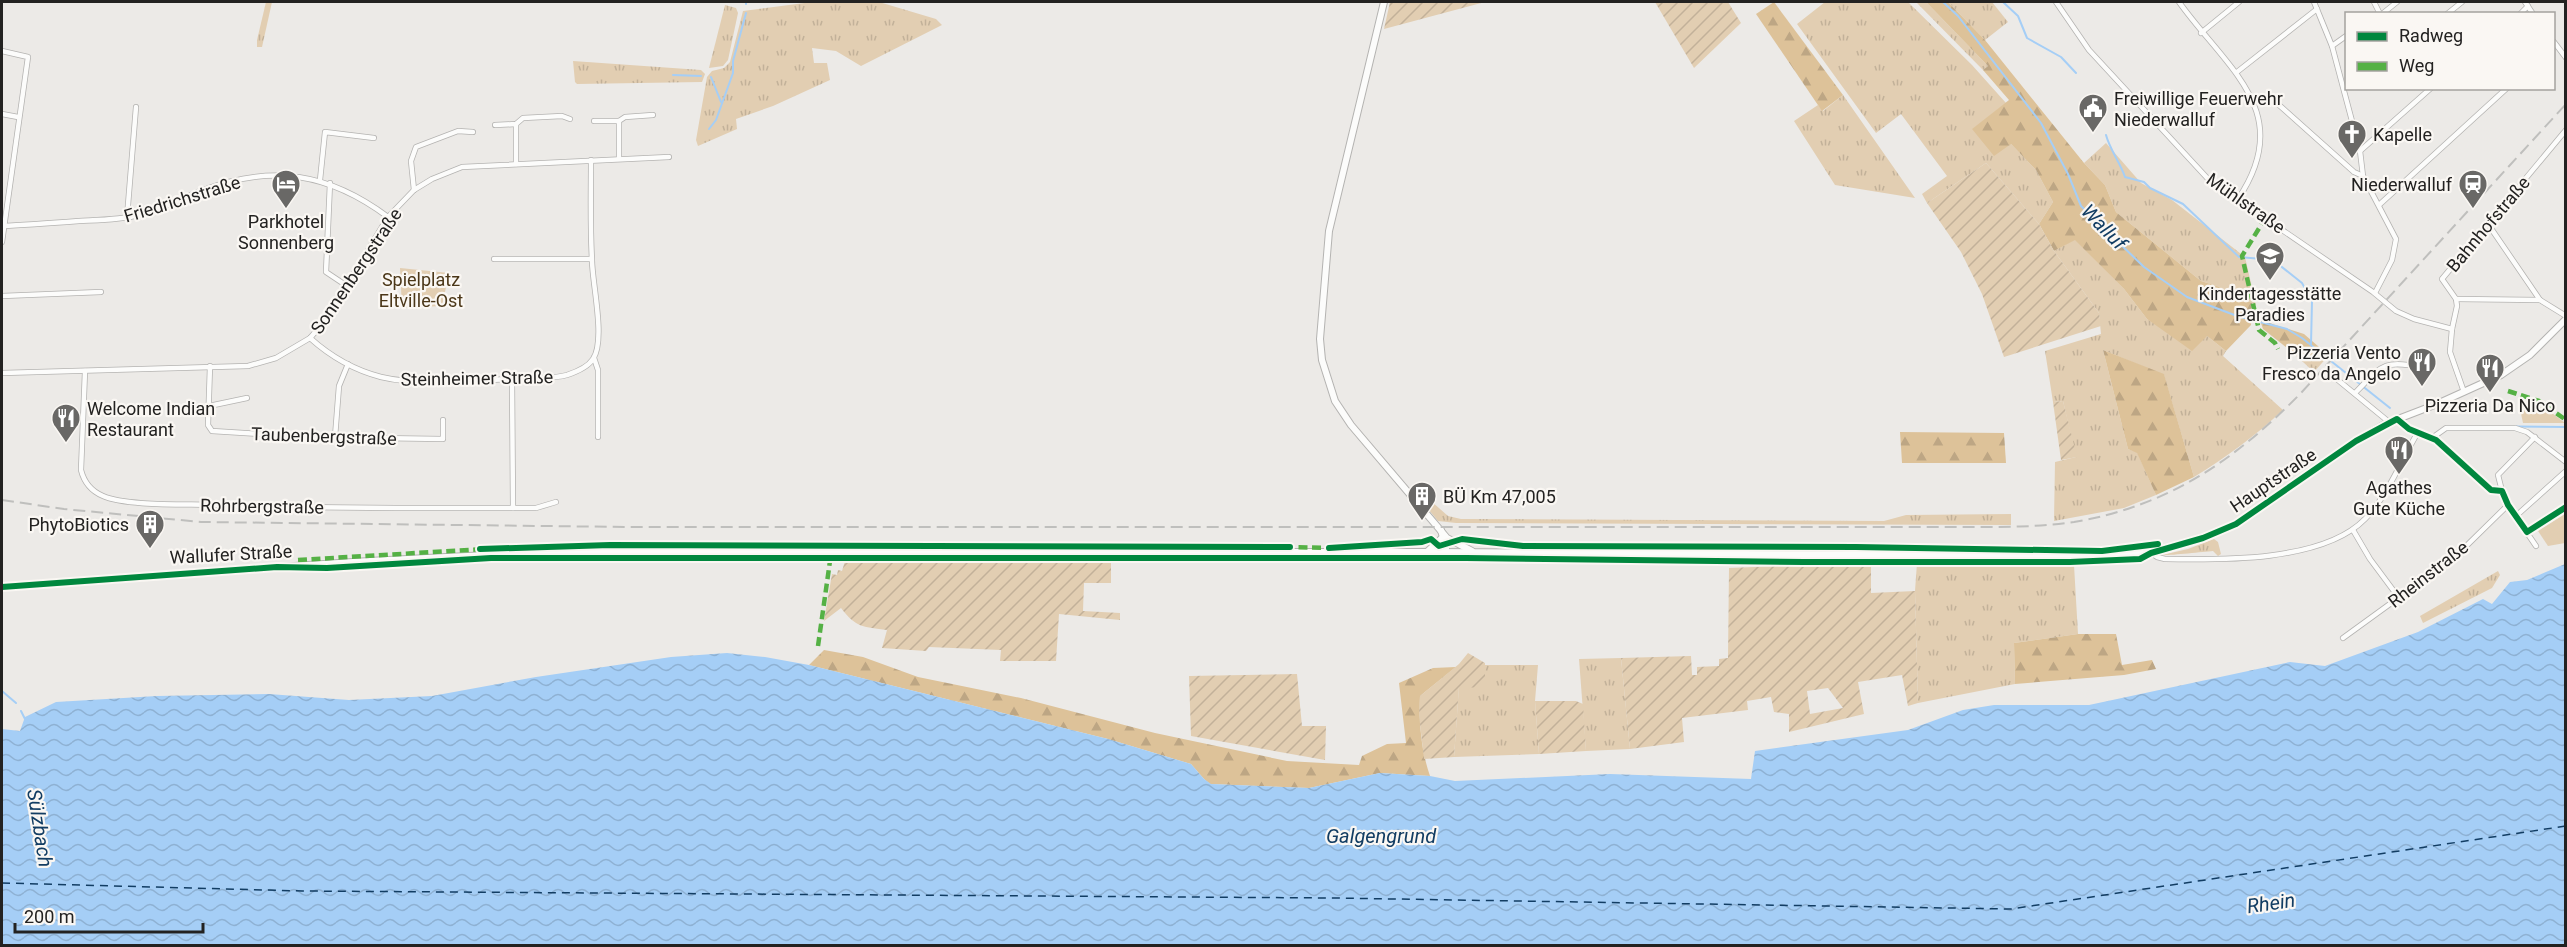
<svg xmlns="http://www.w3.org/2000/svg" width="2567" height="947" viewBox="0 0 2567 947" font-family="Roboto,sans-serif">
<defs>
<pattern id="grass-tufts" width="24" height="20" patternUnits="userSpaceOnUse" patternTransform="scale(1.5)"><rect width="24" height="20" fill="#e2ceb2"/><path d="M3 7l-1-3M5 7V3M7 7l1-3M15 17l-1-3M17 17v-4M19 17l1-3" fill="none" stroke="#c2b199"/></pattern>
<pattern id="forest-firs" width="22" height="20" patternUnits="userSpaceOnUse" patternTransform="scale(1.5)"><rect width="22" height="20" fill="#ddc299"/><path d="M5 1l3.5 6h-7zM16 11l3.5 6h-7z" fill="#bda684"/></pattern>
<pattern id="garden-furrows" width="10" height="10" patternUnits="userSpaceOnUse" patternTransform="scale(1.5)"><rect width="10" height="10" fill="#e2ceb2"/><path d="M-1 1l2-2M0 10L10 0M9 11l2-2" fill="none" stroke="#c2b199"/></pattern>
<pattern id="water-waves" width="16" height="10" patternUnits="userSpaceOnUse" patternTransform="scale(1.5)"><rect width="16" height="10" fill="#a5cef6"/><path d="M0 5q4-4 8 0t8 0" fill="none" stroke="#8eb1d3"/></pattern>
</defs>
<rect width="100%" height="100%" fill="#eceae7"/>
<!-- grass -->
<g fill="url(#grass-tufts)">
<polygon points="266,2 272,2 262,47 257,47 257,40"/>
<polygon points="812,2 879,2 936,19 942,25 861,66 836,51 812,48 814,63 827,63 830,80 773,106 736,119 737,129 698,146 696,140 707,77 712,71 724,68 730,62 743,11"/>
<polygon points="1825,2 1908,2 1972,65 2006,103 1973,129 2011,144 2036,170 2053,202 2039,224 1986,163 1927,203 1922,194 1947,176 1901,114 1876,133 1797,24"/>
<polygon points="1916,2 1926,2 1988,66 1983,70"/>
<polygon points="1948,2 1992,2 2008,22 1985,40"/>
<polygon points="725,5 736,8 738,13 728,60 723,66 709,68"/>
<polygon points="573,61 701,70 705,74 702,82 577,84 575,82"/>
<polygon points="1843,95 1915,198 1835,185 1794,121 1818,105 1823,111"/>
<polygon points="2106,143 2141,183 2172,200 2245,257 2256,305 2220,287 2201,281 2116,212 2105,185 2084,163"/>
<path d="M2075 239 2124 289 2147 319 2163 328 2207 336 2226 351 2223 356 2283 410C2255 436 2227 457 2194 477L2164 375 2103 350 2128 449 2137 452 2156 495 2124 508 2054 521 2055 462 2076 457 2063 401 2053 402 2045 351 2101 334 2099 313 2054 251Z"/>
<polygon points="2319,347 2329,355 2314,372 2292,352"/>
<polygon points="1431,501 1448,516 1461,519 1884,521 1906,515 2011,514 2011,525 1456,523 1438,521 1429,510"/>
<path d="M2214 539 2218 542 2221 554 2218 556 2213 551C2202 552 2165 556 2162 555L2188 549Z"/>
<polygon points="1917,563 2074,565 2078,634 2014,643 2015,684 1918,703 1915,591"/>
<polygon points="2498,571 2500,575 2492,588 2423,623 2420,616"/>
<polygon points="1621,658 1630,749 1586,751 1579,659"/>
<polygon points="1485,665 1538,665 1535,701 1539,754 1454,757 1459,686 1484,687"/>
</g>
<!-- forest -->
<g fill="url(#forest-firs)">
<polygon points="1774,2 1843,95 1822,111 1756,14"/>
<polygon points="1926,2 1948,2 1985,40 2084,163 2105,185 2116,212 2201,281 2220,287 2252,303 2251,325 2226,351 2207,336 2192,351 2147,319 2124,289 2075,240 2054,251 2039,224 2053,202 2036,170 2011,144 1994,156 1972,129 2009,100 1983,70 1988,66"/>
<polygon points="2260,320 2304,334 2319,347 2292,352 2263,329"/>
<polygon points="2103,350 2164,374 2194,477 2156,495 2137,453 2128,449"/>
<polygon points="1900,432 2004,433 2006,463 1902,463"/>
<polygon points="2078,634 2116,634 2122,665 2152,660 2156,669 2124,675 2015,684 2014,643"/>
<path d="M824 650 863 657 918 677 1021 698 1155 733 1287 761 1359 765 1362 756 1387 744 1406 743 1399 683 1433 668 1456 667 1420 696C1419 723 1421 750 1430 776L1380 773 1309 788 1210 784 1204 779 1191 764 1108 739 809 665Z"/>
</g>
<!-- park -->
<g fill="#e2ceb2">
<polygon points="400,268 449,273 442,306 402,308"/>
<polygon points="2544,407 2565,423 2523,423 2520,409"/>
<polygon points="2565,514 2565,543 2548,546 2538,531"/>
</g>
<!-- garden -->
<g fill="url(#garden-furrows)" fill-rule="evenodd">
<polygon points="1390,2 1485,2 1384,29"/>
<polygon points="1655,2 1728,2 1741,23 1694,68"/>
<polygon points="1986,163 2039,224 2054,251 2099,313 2101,326 2004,357 1982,294 1961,252 1927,203"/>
<polygon points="2063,401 2077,457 2061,460 2053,402"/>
<path d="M845 561H1111V583H1084L1083 611 1120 613V620L1059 614 1056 661H1000L1001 650 929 647 926 651 882 648 887 630C864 627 856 628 841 608L824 621 832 574 837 575 838 570 842 571Z"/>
<path d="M1858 563H1871V593L1915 591 1918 703 1908 706 1902 675 1858 682 1864 714 1789 732V714L1774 712 1771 697 1747 701 1748 710 1682 718 1684 742 1630 749 1621 658 1691 656 1692 675H1697V667L1719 666V659L1728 658 1729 568ZM1828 688 1843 708 1810 714 1807 691Z"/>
<polygon points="1468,653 1485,663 1485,688 1459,687 1454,757 1424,759 1419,715 1420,696 1459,664"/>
<polygon points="1297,674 1302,726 1326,726 1325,760 1191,736 1189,676"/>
<polygon points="1535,701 1576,701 1583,704 1586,751 1539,754"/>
</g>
<!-- water -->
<polygon fill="url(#water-waves)" points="2565,564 2565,945 2,945 2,729 20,731 25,717 56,702 157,696 269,694 349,700 432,696 536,677 671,657 727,653 765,657 809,665 1108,739 1191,764 1204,779 1211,784 1309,788 1380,773 1430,776 1455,781 1610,774 1751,779 1755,751 1908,730 1963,710 1994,705 2089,705 2290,662 2325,666 2418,632 2483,599 2492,604 2510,582 2527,580"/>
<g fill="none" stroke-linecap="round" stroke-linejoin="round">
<!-- stream -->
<g stroke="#a5cef6" stroke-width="2">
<polyline points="746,2 746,4"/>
<polyline points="1943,2 1958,16 2041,123 2068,174 2081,206 2144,267 2187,297 2237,316 2287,329 2302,338 2390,408"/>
<polyline points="2003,2 2018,16 2027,38 2061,57 2076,73"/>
<polyline points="673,75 701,76"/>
<polyline points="711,77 721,102"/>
<polyline points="709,129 716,120 733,73 733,61 746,13"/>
<path d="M2106 135C2110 150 2120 162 2125 177L2144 182 2150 188 2183 204 2239 257 2273 260 2302 283 2312 301 2311 344"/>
<polyline points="2463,426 2566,427"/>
<polyline points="2,691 16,703"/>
<polyline points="21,711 25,719"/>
</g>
<!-- ferry -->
<polyline stroke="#123d63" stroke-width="1.5" stroke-dasharray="8 6" stroke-linecap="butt" points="2,883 302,891 1333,898 2011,909 2566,826"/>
<!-- minor casing -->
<g stroke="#b4b3b1" stroke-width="6">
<g id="minor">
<polyline points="2056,2 2089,50 2209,180 2373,292 2396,311 2414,319 2452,329"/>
<path d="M2179 2C2226 68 2297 112 2238 199"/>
<polyline points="2314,2 2332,46 2360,151 2363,176 2396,239 2392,260 2375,293"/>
<polyline points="2374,2 2380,14"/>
<polyline points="2525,2 2533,14"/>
<polyline points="2382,14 2397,2"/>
<polyline points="2447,14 2462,2"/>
<polyline points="2520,14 2528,6"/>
<polyline points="2201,33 2239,2"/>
<polyline points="2554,42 2566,58"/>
<polyline points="2332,46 2346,36"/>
<polyline points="2,51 28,57 2,242"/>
<polyline points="2237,72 2317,9"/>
<polyline points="2253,99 2270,97 2354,172 2363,176"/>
<polyline points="2,114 18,117"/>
<polyline points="594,121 619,121"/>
<polyline points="516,124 516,164"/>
<polyline points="495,125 516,124 523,118 562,116 570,119"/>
<polyline points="2360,151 2431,88"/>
<polyline points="619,158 619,121 625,117 653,115"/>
<polyline points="320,180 325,132 374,138"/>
<polyline points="330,183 326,272 347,286"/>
<polyline points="414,190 411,161 416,147 458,131 473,132"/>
<polyline points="2379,205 2507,88"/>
<polyline points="127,217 136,107"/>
<polyline points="2488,224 2540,300 2566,316"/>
<path d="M2 226C27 225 53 223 79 221 99 220 119 220 139 215 161 210 181 198 203 190 273 164 329 173 388 217"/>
<polyline points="494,259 591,259"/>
<polyline points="2,296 101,292"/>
<polyline points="2456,299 2540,300"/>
<path d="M310 338C330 356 354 370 381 377 422 387 484 380 526 378 539 377 554 379 567 375 576 372 588 367 593 359 606 340 592 283 592 260 590 226 591 193 591 160"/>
<polyline points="594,358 598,370 598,437"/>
<polyline points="210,366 208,425 212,431 309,437 443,439 443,420"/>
<path d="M85 371 81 470C84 482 91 491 103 496 125 506 186 504 212 505 320 509 428 508 536 508L556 502"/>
<polyline points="2,373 248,366 276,358 310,338 325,321 388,217 414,190 432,179 462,167 669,157"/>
<polyline points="2333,376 2389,422"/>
<polyline points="512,379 513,508"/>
<polyline points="2464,392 2450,352 2452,329 2457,306 2456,299 2442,279 2566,130"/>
<path d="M2355 393C2381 367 2382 359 2420 367"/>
<polyline points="209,406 247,398"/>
<polyline points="2397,419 2409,429 2436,440 2491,490 2502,491 2508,505 2536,546"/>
<polyline points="335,437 339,386 348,364"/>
<polyline points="2432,438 2446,428 2515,428 2527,432 2566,462"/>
<polyline points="2502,491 2498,475 2535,437"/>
<polyline points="2516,516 2566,471"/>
<polyline points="2353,530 2370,559 2399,598"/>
<polyline points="2527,532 2566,507"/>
<path d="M2151 553 2157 557 2165 559C2221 560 2323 562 2365 519 2387 497 2402 459 2418 432"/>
<polyline points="2343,638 2456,556 2508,505"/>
</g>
</g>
<!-- tertiary casing -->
<g stroke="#b4b3b1" stroke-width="8">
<g id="tertiary">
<polyline points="1384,2 1329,231 1320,339 1322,360 1335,401 1351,425 1447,538 1472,551"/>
<polyline points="1441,530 1447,553"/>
<polyline points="1427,552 1442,538"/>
<path d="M2 587C199 574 396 555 594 552H1427L2083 556 2151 553 2203 538 2236 524 2356 441 2385 424 2437 404 2501 375 2530 355 2566 319"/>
</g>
</g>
<!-- minor -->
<use href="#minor" stroke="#fcfcfb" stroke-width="4.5"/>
<!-- tertiary -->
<use href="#tertiary" stroke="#fcfcfb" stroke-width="6"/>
<!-- rail -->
<path stroke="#bfbfbd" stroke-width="2" stroke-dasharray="12 6" stroke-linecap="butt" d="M2 500 64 509 201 522 630 527H1950C1991 527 2033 528 2074 522 2169 506 2235 460 2301 393L2566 104"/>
<!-- quiet -->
<g stroke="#55b145" stroke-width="4.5" stroke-dasharray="9 4.5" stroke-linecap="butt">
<polyline points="2266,217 2242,256 2259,330 2275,343 2278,349"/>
<polyline points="2508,391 2539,401 2566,420"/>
<polyline points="1285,547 1333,548"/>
<polyline points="298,560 484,549"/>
<polyline points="818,646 831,554"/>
</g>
<!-- cycleway casing -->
<g stroke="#faf7f3" stroke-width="10">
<g id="cycleway">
<polyline points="1329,548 1422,542 1431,539 1439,546 1462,539 1523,546 1856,547 2102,551 2158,544"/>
<polyline points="480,549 610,545 1290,547"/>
<polyline points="2,587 277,567 327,568 491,558 1466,558 1804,562 2070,562 2140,559 2151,553 2203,538 2236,524 2356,441 2397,419 2409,429 2436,440 2491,490 2502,491 2508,505 2527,532 2566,507"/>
</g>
</g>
<!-- cycleway -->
<use href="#cycleway" stroke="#00873e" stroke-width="6"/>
</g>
<!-- icons -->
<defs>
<g id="civic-pin" transform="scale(1.5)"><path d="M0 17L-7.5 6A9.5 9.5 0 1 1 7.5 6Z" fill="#696866" stroke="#faf7f3"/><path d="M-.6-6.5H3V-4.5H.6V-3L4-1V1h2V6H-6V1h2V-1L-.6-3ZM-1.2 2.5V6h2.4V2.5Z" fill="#fff"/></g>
<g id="church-pin" transform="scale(1.5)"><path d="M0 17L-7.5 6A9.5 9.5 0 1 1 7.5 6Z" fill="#696866" stroke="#faf7f3"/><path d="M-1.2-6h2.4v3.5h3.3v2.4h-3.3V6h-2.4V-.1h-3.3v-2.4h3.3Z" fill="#fff"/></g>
<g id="hotel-pin" transform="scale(1.5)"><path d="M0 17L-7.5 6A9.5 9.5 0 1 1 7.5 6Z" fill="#696866" stroke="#faf7f3"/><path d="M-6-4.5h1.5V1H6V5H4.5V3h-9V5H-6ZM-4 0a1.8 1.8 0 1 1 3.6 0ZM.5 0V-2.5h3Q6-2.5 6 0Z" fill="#fff"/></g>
<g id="station-pin" transform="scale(1.5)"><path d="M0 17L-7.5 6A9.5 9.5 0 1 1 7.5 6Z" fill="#696866" stroke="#faf7f3"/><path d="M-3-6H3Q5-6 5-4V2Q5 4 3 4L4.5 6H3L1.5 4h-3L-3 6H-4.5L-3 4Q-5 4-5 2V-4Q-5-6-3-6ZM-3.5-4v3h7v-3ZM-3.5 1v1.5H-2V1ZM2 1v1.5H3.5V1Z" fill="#fff"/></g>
<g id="school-pin" transform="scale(1.5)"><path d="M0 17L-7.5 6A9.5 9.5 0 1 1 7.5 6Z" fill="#696866" stroke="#faf7f3"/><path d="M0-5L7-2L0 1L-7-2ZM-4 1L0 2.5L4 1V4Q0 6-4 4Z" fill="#fff"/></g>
<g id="restaurant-pin" transform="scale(1.5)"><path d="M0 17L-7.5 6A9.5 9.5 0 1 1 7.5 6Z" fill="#696866" stroke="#faf7f3"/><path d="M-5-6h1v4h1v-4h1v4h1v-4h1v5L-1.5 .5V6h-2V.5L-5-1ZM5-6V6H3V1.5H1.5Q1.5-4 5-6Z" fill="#fff"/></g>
<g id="building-pin" transform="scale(1.5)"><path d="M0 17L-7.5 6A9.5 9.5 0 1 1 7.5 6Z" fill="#696866" stroke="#faf7f3"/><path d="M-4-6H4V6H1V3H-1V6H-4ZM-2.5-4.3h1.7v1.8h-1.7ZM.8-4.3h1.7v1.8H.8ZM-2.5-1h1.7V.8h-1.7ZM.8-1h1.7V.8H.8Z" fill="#fff"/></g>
</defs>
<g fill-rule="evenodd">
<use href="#civic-pin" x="2093" y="108"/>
<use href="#church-pin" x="2352" y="134"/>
<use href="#hotel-pin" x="286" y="184"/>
<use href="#station-pin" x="2473" y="184"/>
<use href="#school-pin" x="2270" y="256"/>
<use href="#restaurant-pin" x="2422" y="362"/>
<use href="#restaurant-pin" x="2490" y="368"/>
<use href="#restaurant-pin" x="66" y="418"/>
<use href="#restaurant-pin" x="2399" y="450"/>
<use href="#building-pin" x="1422" y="496"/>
<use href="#building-pin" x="150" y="524"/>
</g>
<g text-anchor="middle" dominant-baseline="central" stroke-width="4.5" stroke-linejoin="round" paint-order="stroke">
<!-- poi labels -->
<g font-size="18" fill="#232221" stroke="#faf7f3" text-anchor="start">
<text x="2114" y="98">Freiwillige Feuerwehr<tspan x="2114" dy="21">Niederwalluf</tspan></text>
<text x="2373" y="134">Kapelle</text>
<text x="2452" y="184" text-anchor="end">Niederwalluf</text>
<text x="286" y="221" text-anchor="middle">Parkhotel<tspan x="286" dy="21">Sonnenberg</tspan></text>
<text x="2270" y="293" text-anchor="middle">Kindertagesstätte<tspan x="2270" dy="21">Paradies</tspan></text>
<text x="2401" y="352" text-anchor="end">Pizzeria Vento<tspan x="2401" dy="21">Fresco da Angelo</tspan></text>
<text x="2490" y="405" text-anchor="middle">Pizzeria Da Nico</text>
<text x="87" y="408">Welcome Indian<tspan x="87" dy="21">Restaurant</tspan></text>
<text x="2399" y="487" text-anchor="middle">Agathes<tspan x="2399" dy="21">Gute Küche</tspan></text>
<text x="1443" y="496">BÜ Km 47,005</text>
<text x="129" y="524" text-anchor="end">PhytoBiotics</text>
</g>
<!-- street labels -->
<g font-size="18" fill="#232221" stroke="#faf7f3">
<text transform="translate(182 199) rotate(-17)">Friedrichstraße</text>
<text transform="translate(2246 203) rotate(35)">Mühlstraße</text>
<text transform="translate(2488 224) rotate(-50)">Bahnhofstraße</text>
<text transform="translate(356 271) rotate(-56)">Sonnenbergstraße</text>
<text transform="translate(477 378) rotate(-1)">Steinheimer Straße</text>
<text transform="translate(324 436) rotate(2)">Taubenbergstraße</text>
<text transform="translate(2273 480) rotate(-34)">Hauptstraße</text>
<text transform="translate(262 506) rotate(1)">Rohrbergstraße</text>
<text transform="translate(231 554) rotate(-3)">Wallufer Straße</text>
<text transform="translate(2428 574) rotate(-38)">Rheinstraße</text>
</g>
<!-- park labels -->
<g font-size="18" fill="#4b3718" stroke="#faf7f3">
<text x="421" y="279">Spielplatz<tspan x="421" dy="21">Eltville-Ost</tspan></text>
</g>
<!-- water labels -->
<g font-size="20" font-style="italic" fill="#123d63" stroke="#faf7f3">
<text transform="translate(2104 227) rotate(46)">Walluf</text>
<text transform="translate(40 828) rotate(81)">Sülzbach</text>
<text x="1381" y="836">Galgengrund</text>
<text transform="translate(2271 903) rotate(-8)">Rhein</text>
</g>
</g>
<!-- border -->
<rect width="2567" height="947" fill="none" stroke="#232221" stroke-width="6"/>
<!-- legend -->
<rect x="2345" y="12" width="210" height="78" fill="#faf7f3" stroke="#a4a29f" stroke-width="1.5"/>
<rect x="2357" y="32" width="30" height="9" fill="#00873e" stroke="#a4a29f" stroke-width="1.5"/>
<text x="2399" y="42" font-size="18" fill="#232221">Radweg</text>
<rect x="2357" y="62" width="30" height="9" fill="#55b145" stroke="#a4a29f" stroke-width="1.5"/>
<text x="2399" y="72" font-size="18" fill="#232221">Weg</text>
<!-- scale -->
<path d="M15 923v9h188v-9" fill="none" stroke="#232221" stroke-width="3"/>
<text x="24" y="923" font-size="18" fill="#232221" stroke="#faf7f3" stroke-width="4.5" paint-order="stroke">200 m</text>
</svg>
